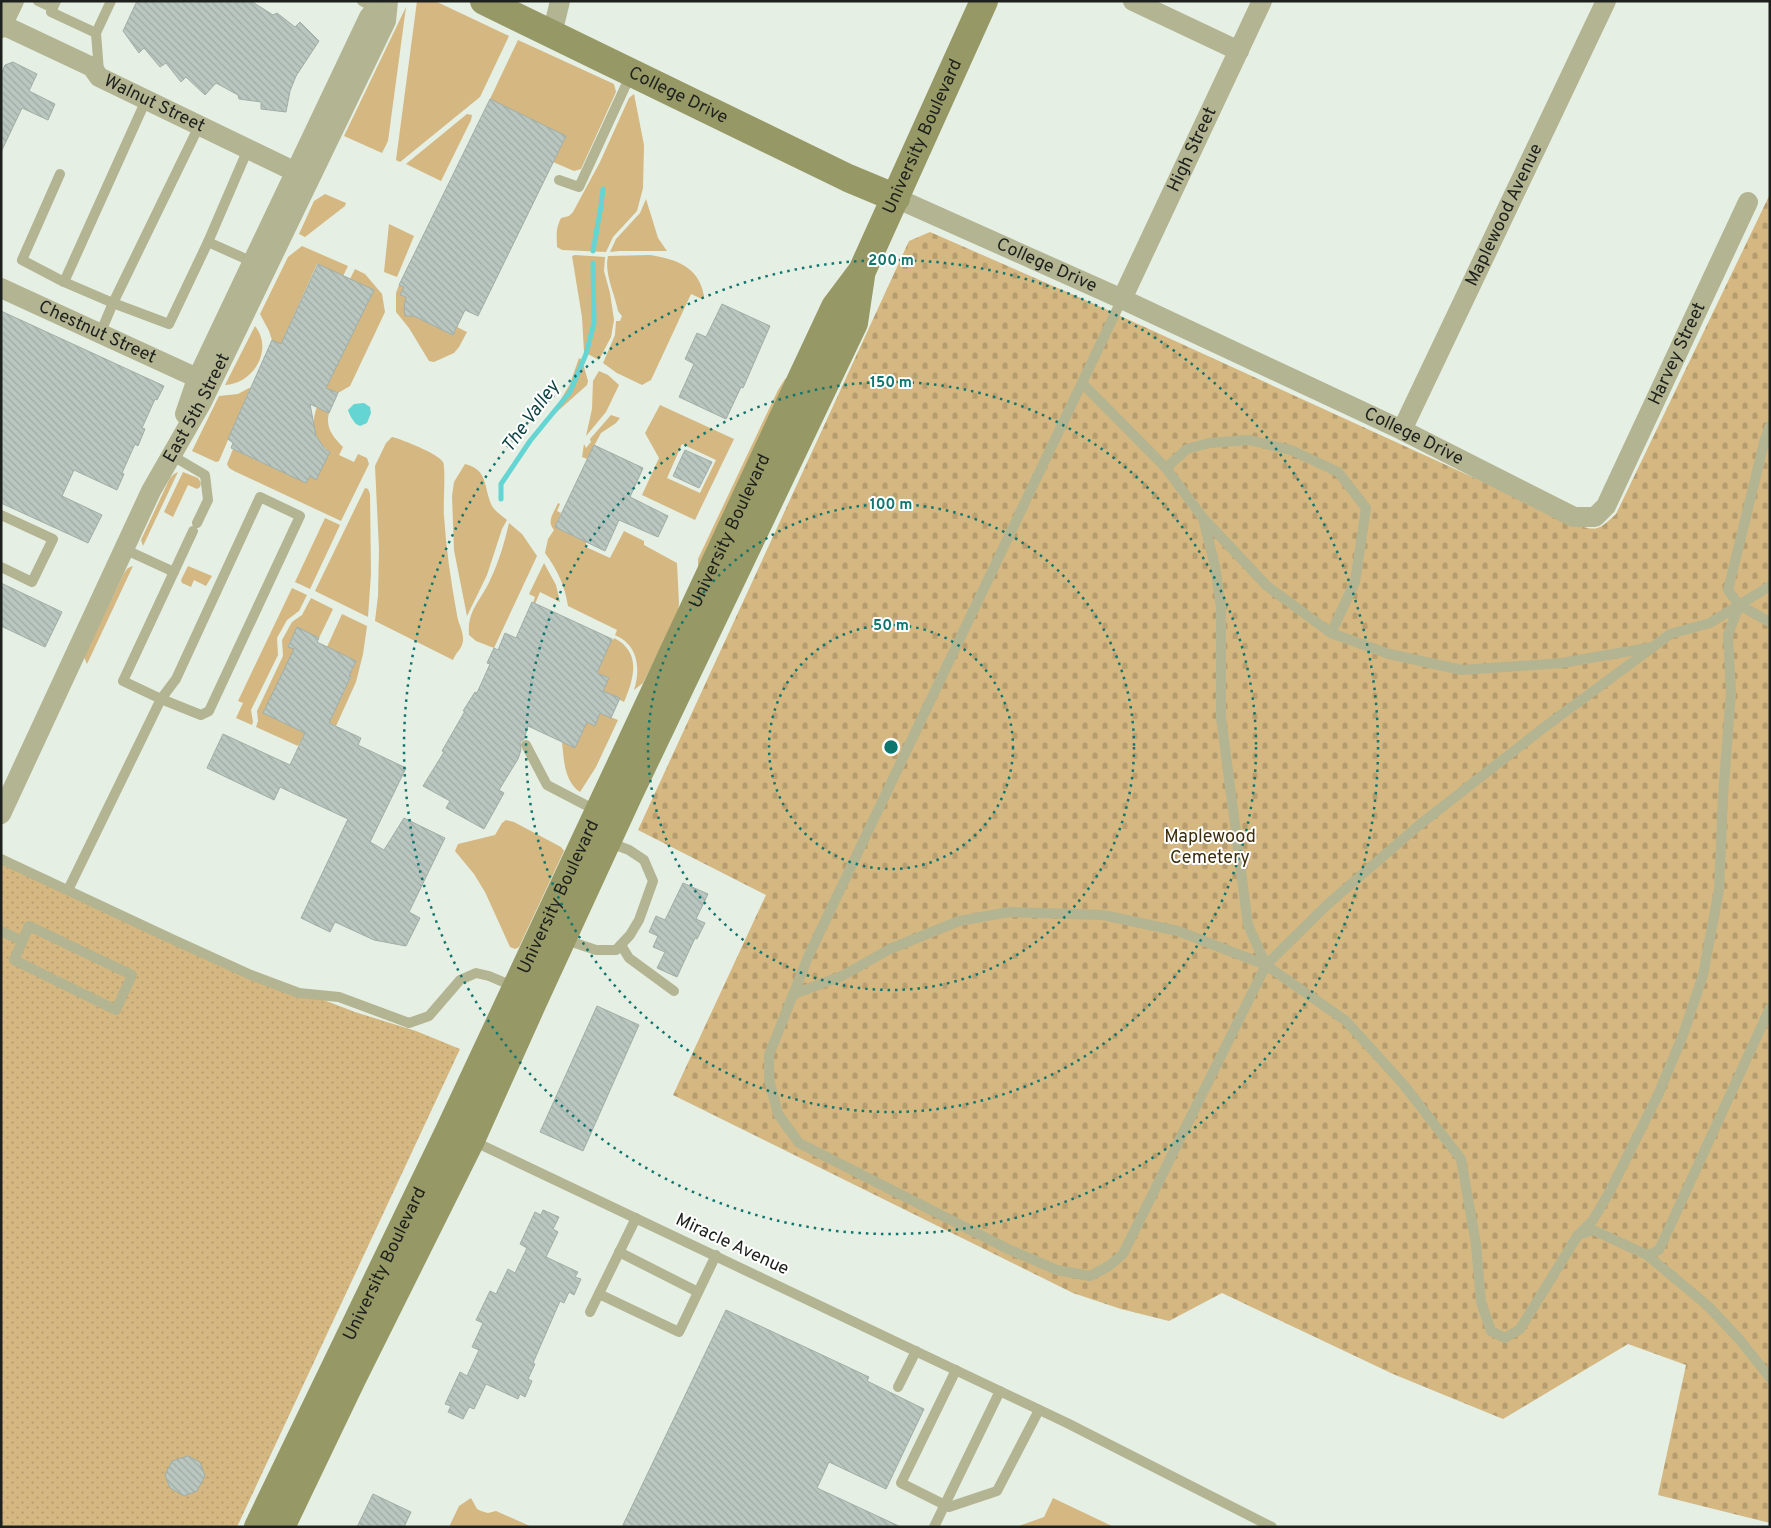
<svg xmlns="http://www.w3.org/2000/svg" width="1771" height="1528" viewBox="0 0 1771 1528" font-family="Overpass,sans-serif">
<defs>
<pattern id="cemetery-stones" width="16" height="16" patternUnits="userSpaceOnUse" patternTransform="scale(1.25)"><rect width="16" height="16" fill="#d4b781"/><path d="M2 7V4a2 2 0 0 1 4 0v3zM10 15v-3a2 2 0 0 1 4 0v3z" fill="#b69d6f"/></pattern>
<pattern id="park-dots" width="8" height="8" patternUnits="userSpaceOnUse" patternTransform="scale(1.25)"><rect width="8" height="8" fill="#d4b781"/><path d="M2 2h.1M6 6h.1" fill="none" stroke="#b69d6f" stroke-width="1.8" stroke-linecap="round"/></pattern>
<pattern id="building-back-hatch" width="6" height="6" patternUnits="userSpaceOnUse" patternTransform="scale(1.25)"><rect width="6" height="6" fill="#b9c7c0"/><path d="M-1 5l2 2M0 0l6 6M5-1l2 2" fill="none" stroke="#9faba4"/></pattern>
</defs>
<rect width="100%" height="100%" fill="#e6efe3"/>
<!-- green -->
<g fill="#d4b781" fill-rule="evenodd">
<polygon points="417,1 435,1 509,36 480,97 400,162 396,160"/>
<polygon points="406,7 388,141 382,153 344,136"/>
<polygon points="518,40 614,84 616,92 581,169 574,171 553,162 566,136 490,99"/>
<path d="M634 94 644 145 643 188 637 211 613 237 606 252 562 250 557 247C557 235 555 230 561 218L569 216 573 212 600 162 629 98Z"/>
<polygon points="467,114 472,115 471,120 441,181 406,164"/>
<polygon points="325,194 346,203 345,206 305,237 299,234 314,201"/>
<polygon points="646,199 658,238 667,251 619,251 610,252 616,239 640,213"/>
<polygon points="389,224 414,236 397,277 384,272"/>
<polygon points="302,246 348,266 343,276 317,264 281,344 272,340 269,331 260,314 288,257"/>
<polygon points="575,255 605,257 604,271 610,293 614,320 611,337 599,360 584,352 582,317 572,256"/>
<path d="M650 255C675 259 699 266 704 296L702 299 691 294 651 380 642 385 617 373 603 363 615 335 616 321H620L622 316 618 311C615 294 604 274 608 256Z"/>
<polygon points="355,269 365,274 382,294 385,312 350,386 338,393 326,388 374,290 350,279"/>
<polygon points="399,285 404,287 400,295 407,298 406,316 414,316 453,335 457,327 467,332 459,347 454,353 434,362 429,361 409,328 396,312 396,293"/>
<path d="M255 326C274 350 253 384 225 385Z"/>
<polygon points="579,358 582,360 588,381 587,385 550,418 570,384"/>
<polygon points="599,371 608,375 619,385 606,412 586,436 592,409 593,381"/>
<polygon points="794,375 698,574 698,559 778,390 785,379"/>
<polygon points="249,388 258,392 249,391 219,461 216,462 192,451 219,396 238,394"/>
<path d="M660 405 734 439 695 520 642 495 659 458 645 433ZM682 444 716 460 700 493 667 478Z"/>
<path d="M317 407 329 413C325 427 333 437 343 447L339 455 354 462 358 454 367 458 369 464 341 521 234 471 229 468 227 464 233 449 306 483 310 476 316 479 330 452C314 441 310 425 317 407Z"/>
<polygon points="611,415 620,418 616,423 601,433 587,459 582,457 584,444 586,448 591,442 590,439"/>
<path d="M392 437C401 439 439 454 443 462 446 469 443 504 444 516 446 549 451 582 457 615 458 623 464 632 463 641 462 649 456 652 453 660L375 621 378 596 379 549 375 466 386 443Z"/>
<path d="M465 464C489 470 483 487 492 506 495 511 502 516 507 520L502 529 487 575 467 616 454 550 452 496 454 482Z"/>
<polygon points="178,472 143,546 141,540 170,478 174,474"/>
<polygon points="183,472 198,478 201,483 200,487 197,489 188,485 173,517 164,512"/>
<polygon points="365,488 368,489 370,494 371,573 368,617 315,591"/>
<path d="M558 503 560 504 557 511 561 513 555 527 586 542V547L610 558 624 531 644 541V545L677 563 679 604 678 613 643 683 634 690C641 668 638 645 615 635L617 630 568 606C565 586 557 569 545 553L548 539 554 530C546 521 554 513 558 503Z"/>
<polygon points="325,518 340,525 310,589 295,582"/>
<path d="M509 523 522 534 537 556 494 648 476 641 469 635C467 609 482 600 491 578 499 561 505 541 509 523Z"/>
<polygon points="544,563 556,585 560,602 540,592 535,604 533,603 535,597 529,594"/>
<polygon points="133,566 87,664 84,657 124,573 128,568"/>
<polygon points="188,566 212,576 206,586 194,580 191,587 182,583 181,580"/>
<polygon points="292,588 307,595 299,611 287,620 277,638 278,655 251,710 253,722 252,725 236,718 243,703 238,701"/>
<polygon points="311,598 333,609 319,638 297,628 288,646 294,649 264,713 305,733 298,746 256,727 258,721 257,711 283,656 282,640 292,622 302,615"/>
<polygon points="342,614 367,626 363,654 356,682 336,726 329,723 351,677 349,676 356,661 327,647"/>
<path d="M614 638C642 652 634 679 624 702L603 691 609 678 597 673 612 639 613 640Z"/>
<path d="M600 713 618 720 596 767 580 792C564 781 564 760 562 742L575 748 587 722 595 725Z"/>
<polygon points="506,820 514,822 561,847 564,851 519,947 515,949 510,947 485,892 474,874 455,851 458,844 495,835 502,823"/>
<polygon points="471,1498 477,1509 481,1511 488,1513 496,1511 532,1527 449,1527 459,1506"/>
<polygon points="1053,1498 1114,1527 1016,1527 1044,1517"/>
</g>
<!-- cemetery -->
<path fill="url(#cemetery-stones)" d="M1770 194V1523L1658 1495 1686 1365 1628 1344 1503 1419 1393 1374 1222 1293 1169 1321 1121 1309 1073 1293 673 1095 766 895 638 830 909 241 930 232 1092 303 1573 523C1596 532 1598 531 1616 514Z"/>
<!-- park -->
<polygon fill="url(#park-dots)" points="1,859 217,959 355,1012 416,1031 460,1049 237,1527 1,1527"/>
<!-- water -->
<path fill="#64d5d2" d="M364 403 370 407 371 413 367 423 360 426 356 424C353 421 349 414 348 410L354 404Z"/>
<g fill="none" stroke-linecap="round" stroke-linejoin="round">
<!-- stream -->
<g stroke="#64d5d2" stroke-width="5">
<polyline points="593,251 601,206 603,189"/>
<polyline points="501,499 501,484 530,441 570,392 586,354 594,323 593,263"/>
</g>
</g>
<!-- building -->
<g fill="url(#building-back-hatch)" stroke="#a0aea7">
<polygon points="137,1 251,1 273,15 277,13 295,27 300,22 319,41 296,76 290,91 286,112 261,109 261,102 239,99 238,95 216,83 205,95 186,77 181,82 166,63 160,67 144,48 139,53 123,31"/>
<polygon points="13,62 37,74 29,91 55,104 48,120 22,108 1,152 1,74 5,65"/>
<polygon points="490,99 566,136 478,316 465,310 453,335 414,316 405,316 404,308 406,297 400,295 404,287 399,285"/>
<polygon points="318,264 374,290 326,388 338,393 329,413 310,404 316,436 325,449 330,452 316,480 310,476 306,483 231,448 233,443 228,439 272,340 281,344"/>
<polygon points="722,304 770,326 743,388 741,387 726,419 679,397 694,364 685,359 697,333 706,337"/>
<polygon points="1,311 164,386 157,400 155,399 142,428 145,429 138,446 135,444 122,473 124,474 117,490 74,470 62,496 102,515 88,543 1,503"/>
<polygon points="594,445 643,468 630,497 668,516 658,537 619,520 605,551 555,527"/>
<polygon points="685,450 712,462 699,488 673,476"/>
<polygon points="1,583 62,612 45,647 1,626"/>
<polygon points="532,602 612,639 597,673 609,678 603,691 620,698 611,718 600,713 595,726 587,722 575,748 528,726 524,739 520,742 521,750 518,759 499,790 504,793 484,829 446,808 450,801 423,786 444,752 442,751 465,711 463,711 475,692 477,693 490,664 487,663 494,648 498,650 505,633 516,638"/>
<polygon points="297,627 319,638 317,642 356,661 349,676 351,676 329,723 361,738 358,745 406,768 370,842 384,850 404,818 445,838 409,912 420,918 406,946 374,940 335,922 330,932 301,918 348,819 280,787 274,800 207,768 223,734 290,765 305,733 263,713 294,649 288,647"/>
<polygon points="683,883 708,894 696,919 705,923 697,939 695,938 677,977 657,968 665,952 653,947 658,936 649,932 656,916 665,920"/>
<polygon points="597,1006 639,1025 583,1151 540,1132"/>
<polygon points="543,1210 559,1217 553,1229 558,1232 546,1257 578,1272 575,1277 581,1279 574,1295 569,1292 564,1303 560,1301 533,1363 535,1364 528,1379 532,1381 525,1397 520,1394 518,1399 486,1384 474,1409 469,1407 463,1419 448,1412 451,1406 445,1404 460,1372 467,1376 479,1350 472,1347 483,1323 476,1320 490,1291 496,1294 508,1269 515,1273 527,1248 520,1244 535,1212 541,1215"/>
<polygon points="726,1310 869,1377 867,1381 924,1409 886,1489 829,1462 817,1488 901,1527 622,1527"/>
<polygon points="188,1456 200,1462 205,1476 197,1491 184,1496 170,1488 165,1475 172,1461"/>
<polygon points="373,1494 411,1512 404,1527 357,1527"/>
</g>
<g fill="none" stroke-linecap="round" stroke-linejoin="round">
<!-- lane -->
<g stroke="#b2b492" stroke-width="10">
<polyline points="38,1 53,8"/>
<polyline points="56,1 51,12 96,33 111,1"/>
<polyline points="362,1 379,10"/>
<polyline points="96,33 99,72"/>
<polyline points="146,100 64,282 113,303 199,126"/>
<polyline points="60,174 22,260 64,282"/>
<polyline points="559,180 579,187 631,74"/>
<polyline points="208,242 255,263"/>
<polyline points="1122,299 808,957 769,1055 769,1079 778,1114 799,1143 1008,1249 1057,1270 1090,1276 1109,1266 1123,1254 1266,965 1327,905 1418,826 1542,729 1653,647 1562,663 1462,670 1389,654 1331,633 1355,582 1366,508 1338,472 1291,450 1249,440 1209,443 1187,449 1166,468 1203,518 1215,566 1221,607 1221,717 1248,925 1266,965"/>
<polyline points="100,334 113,303 169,324 208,242 248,149"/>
<polyline points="1082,383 1166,468"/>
<polyline points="1770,426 1765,439 1728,590 1739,605 1770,586"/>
<polyline points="171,455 205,475 208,500 197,523"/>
<polygon points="260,497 300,516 209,711 201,715 161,699 176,679"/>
<polyline points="1,515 53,539 32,582 1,567"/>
<polyline points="1204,519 1267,586 1331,633"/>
<polyline points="124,549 174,572"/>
<polyline points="1653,647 1670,634 1710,623 1739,605 1770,622"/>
<polyline points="526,745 547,785 597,811"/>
<polyline points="1,859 174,940 251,975 299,993 339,997 409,1023 429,1016 460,980 476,973 489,976 515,987"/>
<polyline points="68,890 161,699 123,681 193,531"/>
<polygon points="29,926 132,975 116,1010 14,960"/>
<polyline points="1,931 22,941"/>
<polyline points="563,939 596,950 616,950 630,935 639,920 653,881 644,860 629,850 608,842"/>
<polyline points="621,945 629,958 674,991"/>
<polyline points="794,994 842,976 890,949 959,921 1009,912 1103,915 1178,931 1266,965 1346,1021 1404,1085 1461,1159 1476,1244 1481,1302 1491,1331 1505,1338 1520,1329 1578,1235 1593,1230 1647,1255 1659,1250 1770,1008"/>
<polyline points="473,1141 1067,1423 1272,1527"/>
<polyline points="1580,1233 1593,1220 1610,1191 1658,1095 1683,1035 1703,975 1719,890 1723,796 1731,693 1728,635 1739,605"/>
<polyline points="619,1252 698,1292"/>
<polyline points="1647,1255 1708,1306 1740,1340 1770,1378"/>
<polyline points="599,1294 679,1332 716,1255"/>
<polyline points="590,1312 636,1218"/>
<polyline points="956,1370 901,1483 949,1507 997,1491 1039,1410"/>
<polyline points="898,1387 916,1351"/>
<polyline points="934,1527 1000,1391"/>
</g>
<!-- street -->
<g stroke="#b2b492" stroke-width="20">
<polyline points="1133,1 1239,51"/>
<path id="s1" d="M3 25 92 67 99 77 306 177"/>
<polyline points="1,28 14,1"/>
<polyline points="552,34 560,1"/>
<path id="s2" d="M896 198 1122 299 1402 430 1574 517H1595L1606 506 1748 202"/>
<path id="s3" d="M1 288 195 377"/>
<path id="s4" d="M1122 299 1262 1"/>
<polyline points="185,414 197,379 369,17 382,1"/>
<path id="s5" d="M1402 430 1606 1"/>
<path id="s6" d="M1 814 151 491 202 402 386 21 388 1"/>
</g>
<!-- secondary -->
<g stroke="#969865" stroke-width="28">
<path id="s7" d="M484 1 848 178 896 198"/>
<path id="s8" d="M258 1527 449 1131 835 307 862 271 984 1"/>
<polyline points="281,1527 352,1379 471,1140 533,1002 629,794 854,323 861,276"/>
</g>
</g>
<!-- distance rings -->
<g fill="none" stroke="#0f766e" stroke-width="2.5" stroke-dasharray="2.5 5">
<circle cx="891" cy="747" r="122"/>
<circle cx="891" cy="747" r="243"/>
<circle cx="891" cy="747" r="365"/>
<circle cx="891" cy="747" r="487"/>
</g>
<g text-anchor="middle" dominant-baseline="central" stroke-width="4" stroke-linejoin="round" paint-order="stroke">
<!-- street labels -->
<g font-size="18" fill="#1d201c" stroke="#fff">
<text stroke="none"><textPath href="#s7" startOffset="216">College Drive</textPath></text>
<text stroke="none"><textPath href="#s1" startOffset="172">Walnut Street</textPath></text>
<text stroke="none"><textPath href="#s8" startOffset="1542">University Boulevard</textPath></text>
<text stroke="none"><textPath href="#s4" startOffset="165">High Street</textPath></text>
<text stroke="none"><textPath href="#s5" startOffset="238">Maplewood Avenue</textPath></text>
<text stroke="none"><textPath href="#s2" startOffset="165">College Drive</textPath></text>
<text stroke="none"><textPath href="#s3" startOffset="106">Chestnut Street</textPath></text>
<text stroke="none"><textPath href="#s2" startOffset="954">Harvey Street</textPath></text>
<text stroke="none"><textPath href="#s6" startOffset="451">East 5th Street</textPath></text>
<text stroke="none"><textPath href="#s2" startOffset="570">College Drive</textPath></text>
<text stroke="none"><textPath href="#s8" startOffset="1102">University Boulevard</textPath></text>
<text stroke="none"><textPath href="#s8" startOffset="698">University Boulevard</textPath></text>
<text transform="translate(732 1245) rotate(25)">Miracle Avenue</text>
<text stroke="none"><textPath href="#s8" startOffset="292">University Boulevard</textPath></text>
</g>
<!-- park labels -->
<g font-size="18" fill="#3e2e0d" stroke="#fff">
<text x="1210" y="837">Maplewood<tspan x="1210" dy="21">Cemetery</tspan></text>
</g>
<!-- water labels -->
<g font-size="19" font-style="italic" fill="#104443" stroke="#fff">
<text transform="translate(531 417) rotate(-54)">The Valley</text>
</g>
</g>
<circle cx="891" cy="747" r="8" fill="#0f766e" stroke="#fff" stroke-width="2.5"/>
<g font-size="15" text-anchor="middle" font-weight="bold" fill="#0f766e" stroke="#fff" stroke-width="4" stroke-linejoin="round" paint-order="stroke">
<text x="891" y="265">200 m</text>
<text x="891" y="387">150 m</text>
<text x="891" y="509">100 m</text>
<text x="891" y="630">50 m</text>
</g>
<!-- border -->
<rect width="1771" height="1528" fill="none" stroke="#1d201c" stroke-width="5"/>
</svg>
